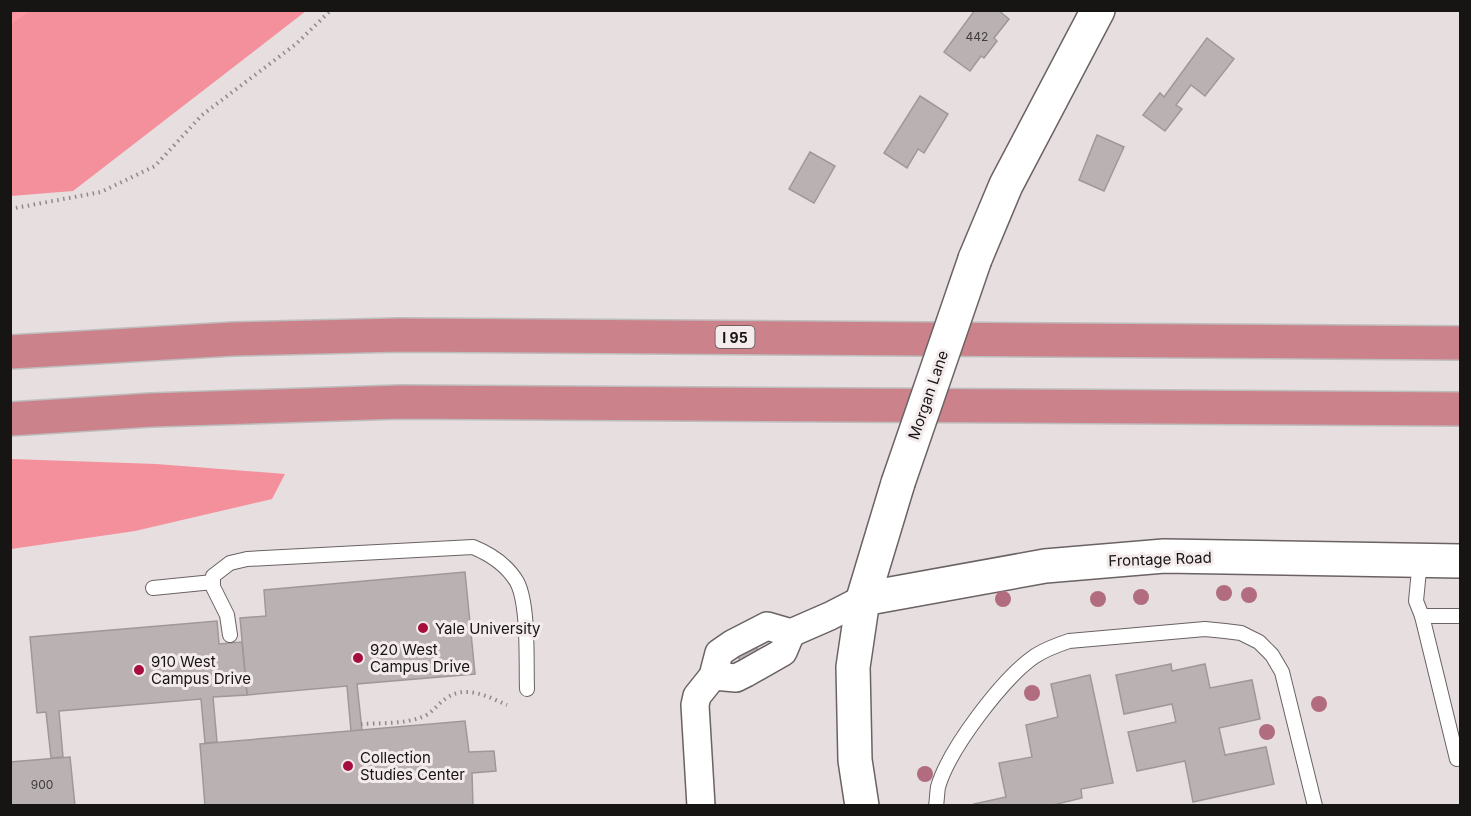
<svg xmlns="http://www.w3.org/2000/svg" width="1471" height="816" viewBox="0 0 1471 816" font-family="Inter,sans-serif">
<rect width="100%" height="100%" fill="#e6dedf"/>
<!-- forest -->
<g fill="#f48f9c">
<polygon points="11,10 306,10 306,11 73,191 11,196"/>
<polygon points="11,459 156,464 285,474 272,499 135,531 11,549"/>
</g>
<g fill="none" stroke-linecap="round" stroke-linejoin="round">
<!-- stream -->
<polyline stroke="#fd97a4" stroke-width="7" points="10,21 25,10"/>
</g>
<!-- building -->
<g fill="#bab2b2" stroke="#a09898" stroke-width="1.5">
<polygon points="975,10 998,10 1009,19 994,38 997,41 984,58 981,56 970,71 944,52"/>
<polygon points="1207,38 1234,59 1205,96 1191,85 1176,105 1182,109 1165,131 1143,115 1160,93 1164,97"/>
<polygon points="920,96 948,114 924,153 918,149 907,168 884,153"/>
<polygon points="1097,135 1124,147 1104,191 1079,180"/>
<polygon points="810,152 835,166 814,203 789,189"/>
<polygon points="465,572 475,674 357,684 362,730 351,731 347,686 247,695 240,618 266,616 264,590"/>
<polygon points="217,621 219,644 242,642 247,695 213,697 217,742 205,743 201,699 59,711 63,757 51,758 46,712 37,713 30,637"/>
<polygon points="754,643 760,654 742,664 736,653"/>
<polygon points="1171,664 1172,671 1205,664 1210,688 1252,680 1260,719 1219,728 1225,755 1266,747 1274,784 1193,802 1185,761 1137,771 1128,732 1176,722 1172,704 1124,714 1116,675"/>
<polygon points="1090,675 1113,783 1081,789 1082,798 1049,806 975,806 974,804 1006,797 999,763 1032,757 1026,725 1058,717 1051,684"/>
<polygon points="465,721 469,752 494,751 496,771 472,773 473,806 205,806 200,744"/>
<polygon points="70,757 75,806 10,806 10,762"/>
</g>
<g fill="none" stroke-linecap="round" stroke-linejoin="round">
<!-- service casing -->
<g stroke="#6a6263" stroke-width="16">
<g id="service">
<polyline points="1420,560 1416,601 1422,616 1460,616"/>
<polyline points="153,588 213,582"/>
<polyline points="1422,616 1457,759 1460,758"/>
<path d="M230 635 227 615 213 587V576L230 563 247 559 473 547C490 554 507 565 517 582 529 605 526 662 527 689"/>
<path d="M936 806C937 800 937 793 938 787 949 749 1003 678 1035 656 1046 649 1057 645 1069 641L1205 629 1225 631 1241 633 1259 642 1272 655 1282 672 1315 806"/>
</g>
</g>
<!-- minor casing -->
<g stroke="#6a6263" stroke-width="30">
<g id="minor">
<polyline points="713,676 736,678 746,673 783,652 791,633"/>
<polyline points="701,806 695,705 697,696 713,676 719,653 732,644 767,626 791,633 830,616 863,599"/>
</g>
</g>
<!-- tertiary casing -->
<g stroke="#6a6263" stroke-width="36">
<g id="tertiary">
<polyline points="975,259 1006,185 1098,10"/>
<polyline points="863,599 1045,566 1164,556 1460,561"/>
<polyline points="862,806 855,760 853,667 863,599 898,483"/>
</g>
</g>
<!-- motorway casing -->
<g stroke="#bebdbd" stroke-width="36">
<g id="motorway">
<polyline points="10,352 233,339 399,335 1460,343"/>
<polyline points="10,419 151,410 400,402 1460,409"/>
</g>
</g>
<!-- path -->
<g stroke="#8f898a" stroke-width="4" stroke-dasharray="1.5 4.5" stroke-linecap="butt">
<polyline points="10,209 101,192 155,166 202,115 296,44 331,10"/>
<path d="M361 724C380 723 404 724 422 717 433 713 438 703 448 697 467 685 489 697 507 705"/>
</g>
<!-- service -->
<use href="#service" stroke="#fff" stroke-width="14"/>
<!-- minor -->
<use href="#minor" stroke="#fff" stroke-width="27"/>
<!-- tertiary -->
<use href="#tertiary" stroke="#fff" stroke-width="33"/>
<!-- motorway -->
<use href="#motorway" stroke="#cb828a" stroke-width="33"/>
<!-- tertiary-bridge casing -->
<g stroke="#6a6263" stroke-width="36" stroke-linecap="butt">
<polyline id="tertiary-bridge" points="898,483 975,259"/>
</g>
<!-- tertiary-bridge -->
<use href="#tertiary-bridge" stroke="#fff" stroke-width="33"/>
</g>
<!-- trees -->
<g fill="#b26c80">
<circle cx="1224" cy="593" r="8"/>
<circle cx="1249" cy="595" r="8"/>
<circle cx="1141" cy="597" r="8"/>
<circle cx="1003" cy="599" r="8"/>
<circle cx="1098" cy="599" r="8"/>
<circle cx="1032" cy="693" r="8"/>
<circle cx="1319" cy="704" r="8"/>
<circle cx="1267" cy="732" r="8"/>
<circle cx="925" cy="774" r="8"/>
</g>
<!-- markers -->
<g fill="#a60e3e" stroke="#f4ebec" stroke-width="2">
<circle cx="423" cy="628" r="6"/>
<circle cx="358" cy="658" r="6"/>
<circle cx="139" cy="670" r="6"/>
<circle cx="348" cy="766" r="6"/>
</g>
<g text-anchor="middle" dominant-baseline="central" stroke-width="6" stroke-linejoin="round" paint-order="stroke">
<!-- number labels -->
<g font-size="12" fill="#403c3c">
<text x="977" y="36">442</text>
<text x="42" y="784">900</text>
</g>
<!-- shield labels -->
<rect fill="#f4ebec" stroke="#595455" stroke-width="1.5" x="715.5" y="326" width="39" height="22" rx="4.5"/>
<g font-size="14" font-weight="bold" fill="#171414">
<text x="735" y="337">I 95</text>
</g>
<!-- street labels -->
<g font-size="15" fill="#171414" stroke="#f4ebec">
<text transform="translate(928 395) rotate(-71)">Morgan Lane</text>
<text transform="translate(1160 559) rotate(-2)">Frontage Road</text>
</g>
<!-- poi labels -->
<g font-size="15" fill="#171414" stroke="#f4ebec" text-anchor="start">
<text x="435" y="628">Yale University</text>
<text x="370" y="649">920 West<tspan x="370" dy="17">Campus Drive</tspan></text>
<text x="151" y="661">910 West<tspan x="151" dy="17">Campus Drive</tspan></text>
<text x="360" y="757">Collection<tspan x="360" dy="17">Studies Center</tspan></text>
</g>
</g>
<!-- border -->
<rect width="1471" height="816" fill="none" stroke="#171414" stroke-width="24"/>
</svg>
